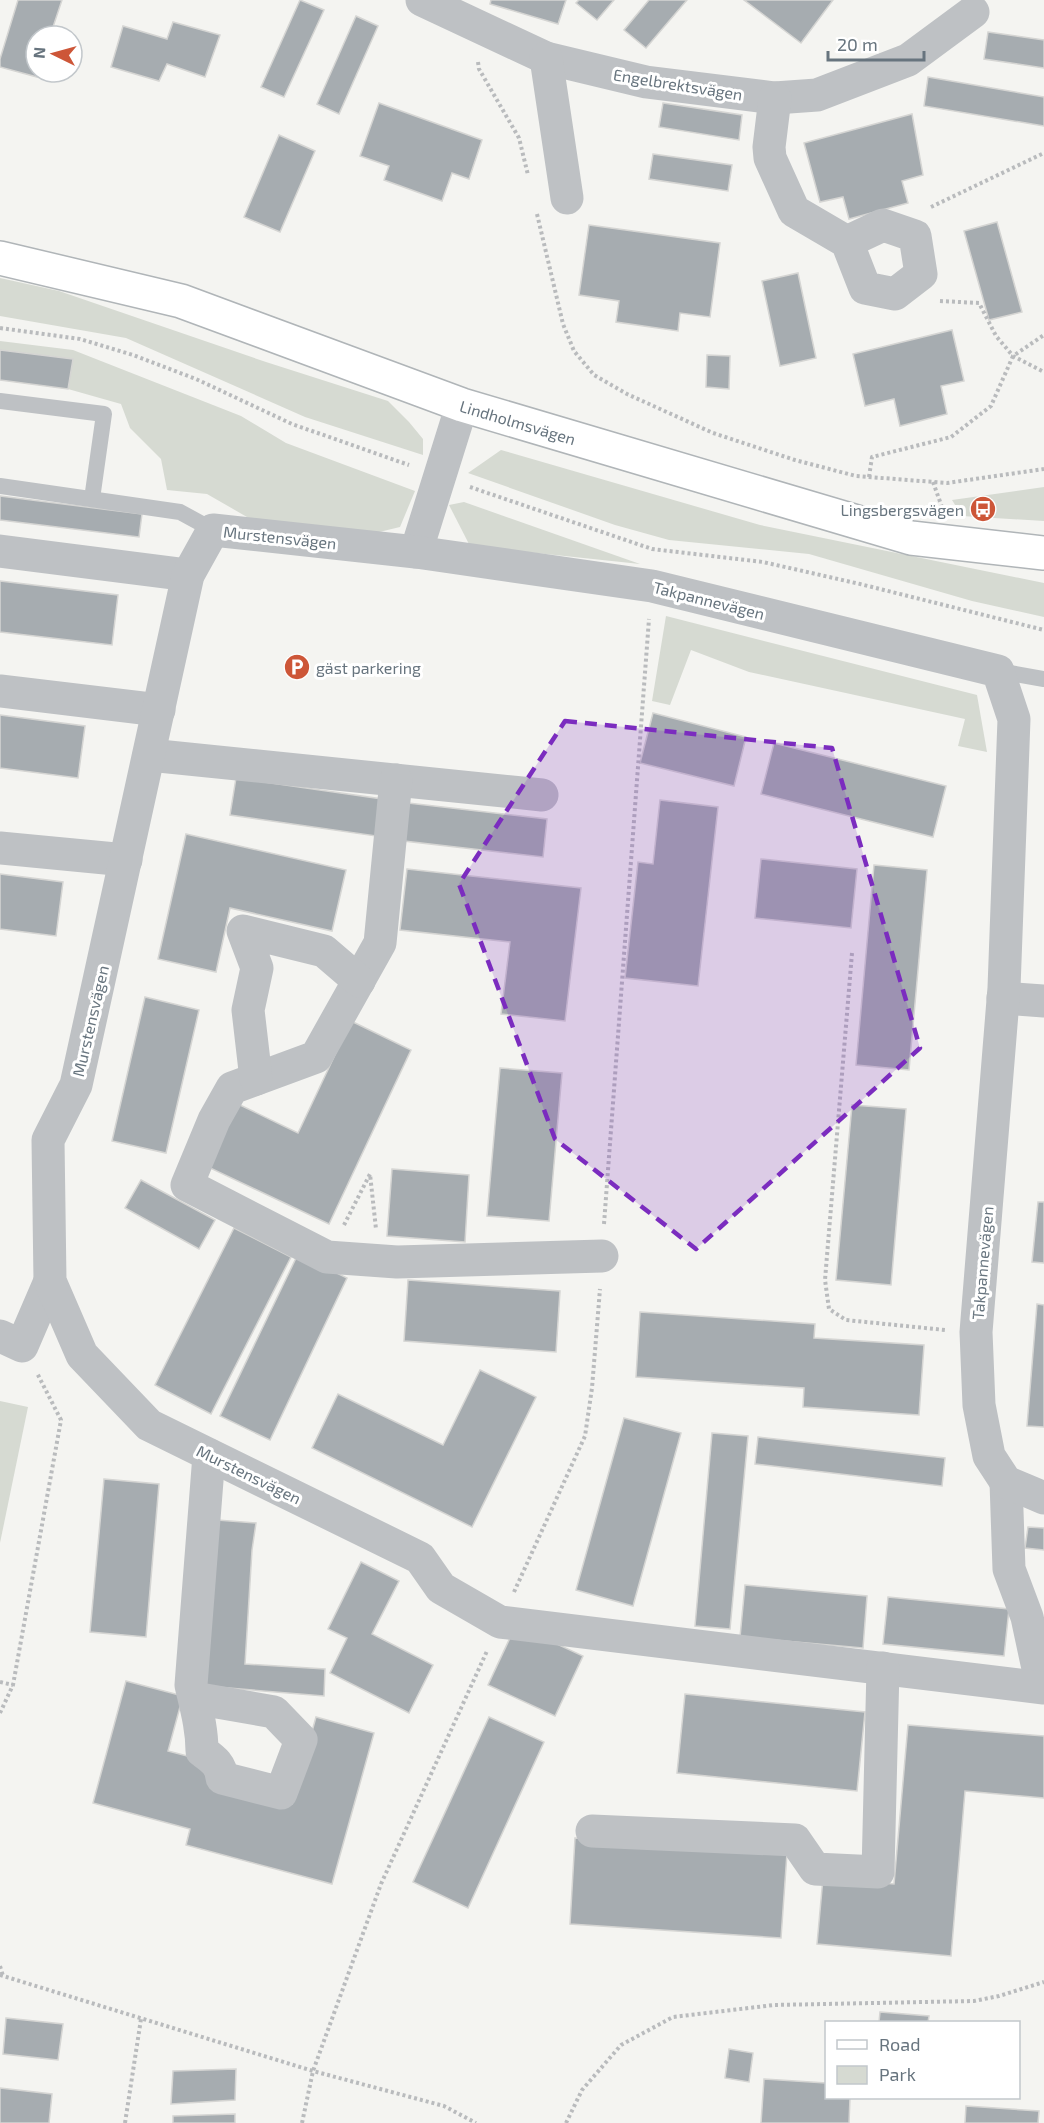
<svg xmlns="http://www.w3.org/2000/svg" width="1044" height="2123" viewBox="0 0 1044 2123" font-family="'Exo 2',sans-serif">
<rect width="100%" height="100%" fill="#f4f4f1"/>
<!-- green -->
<g fill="#d6dad2">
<polygon points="0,278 59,291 266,362 388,401 409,422 423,439 423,455 305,417 126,338 0,316"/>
<polygon points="0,341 73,350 241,416 286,443 415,491 400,527 375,533 261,525 207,494 167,490 161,459 130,428 121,404 68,389 72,359 0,350"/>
<polygon points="501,450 760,525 1044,583 1044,617 972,601 809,554 669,540 615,525 468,473"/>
<polygon points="1044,487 1044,521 962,516 952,500"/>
<polygon points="464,502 640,564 470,546 449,505"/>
<polygon points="666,616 977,695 987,752 958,746 965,719 749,672 691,650 670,705 652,701"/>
<polygon points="0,1401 28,1407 0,1543"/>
</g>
<!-- building -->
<g fill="#a6acb0" stroke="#d5d5d3" stroke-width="1.5">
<polygon points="18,0 62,0 50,36 36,36 36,72 38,72 37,77 0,67 0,59"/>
<polygon points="300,0 324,10 284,97 261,87"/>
<polygon points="491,0 566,0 558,24 490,4"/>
<polygon points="579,0 614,0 597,20 576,3"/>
<polygon points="649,0 687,0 646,48 624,30"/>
<polygon points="744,0 833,0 801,43"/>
<polygon points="356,16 378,26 339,114 317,104"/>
<polygon points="173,22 220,35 205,77 167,64 159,81 111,67 123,26 167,39"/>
<polygon points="988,32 1044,40 1044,68 984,59"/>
<polygon points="928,77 1044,97 1044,126 924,106"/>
<polygon points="379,103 482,140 469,179 452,173 442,201 384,180 389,166 360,156"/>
<polygon points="663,103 742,115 739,140 659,127"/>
<polygon points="912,114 923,175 902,181 908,203 849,219 843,197 820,202 804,143"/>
<polygon points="279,135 315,151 280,232 244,217"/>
<polygon points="653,154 732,165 728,191 649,179"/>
<polygon points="997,222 1022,312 989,320 964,231"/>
<polygon points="589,225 720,243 710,317 680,313 678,331 616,322 619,301 579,295"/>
<polygon points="798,273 816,358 780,366 762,281"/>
<polygon points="952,330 964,381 941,386 947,414 900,426 894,399 865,406 853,354"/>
<polygon points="0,350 73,359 68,389 0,380"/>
<polygon points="707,355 730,356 729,389 706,387"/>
<polygon points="0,496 142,514 139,537 0,520"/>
<polygon points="0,581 118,595 112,645 0,632"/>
<polygon points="653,713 746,737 734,786 640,763"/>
<polygon points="0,715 85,726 78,778 0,768"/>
<polygon points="774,743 946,786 933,837 761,794"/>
<polygon points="236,778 382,799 376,836 230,815"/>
<polygon points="660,800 718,807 698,986 625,978 638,862 653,864"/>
<polygon points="408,803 547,819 543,857 404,841"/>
<polygon points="186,834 346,870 332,931 230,908 216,972 158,959"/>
<polygon points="761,859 857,869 851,928 755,918"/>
<polygon points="874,865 927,870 909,1070 856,1065"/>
<polygon points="407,869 581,888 565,1021 501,1014 510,942 400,930"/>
<polygon points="0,874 63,882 56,936 0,929"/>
<polygon points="145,997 199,1010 166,1153 112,1141"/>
<polygon points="351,1021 411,1050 329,1224 208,1167 238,1104 298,1133"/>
<polygon points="500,1068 562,1073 549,1221 487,1216"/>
<polygon points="852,1105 906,1109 891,1285 836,1280"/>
<polygon points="392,1169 469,1175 465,1242 387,1236"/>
<polygon points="141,1180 215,1220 199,1249 125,1208"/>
<polygon points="1038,1202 1044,1202 1044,1263 1032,1262"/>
<polygon points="234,1228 291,1257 211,1414 155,1385"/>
<polygon points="298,1254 347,1278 270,1440 220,1416"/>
<polygon points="408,1280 560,1291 556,1352 404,1341"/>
<polygon points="1037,1304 1044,1305 1044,1427 1027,1426"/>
<polygon points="640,1312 815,1324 814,1338 924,1345 919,1415 803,1407 804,1388 636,1377"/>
<polygon points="480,1370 536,1397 472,1527 312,1448 338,1394 443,1445"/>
<polygon points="624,1418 681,1433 633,1606 576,1590"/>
<polygon points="712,1433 748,1436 730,1629 695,1626"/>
<polygon points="758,1437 945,1458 942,1486 755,1464"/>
<polygon points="104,1479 159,1484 146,1637 90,1632"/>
<polygon points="217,1520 256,1523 252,1550 245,1664 325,1669 324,1696 204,1686"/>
<polygon points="1028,1527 1044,1528 1044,1550 1025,1548"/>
<polygon points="361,1562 399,1581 372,1634 433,1665 409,1713 330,1673 347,1638 328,1629"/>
<polygon points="745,1585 867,1596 863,1648 740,1637"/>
<polygon points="888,1597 1009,1609 1004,1656 883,1644"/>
<polygon points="516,1625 583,1656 555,1716 488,1685"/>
<polygon points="126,1681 183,1696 168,1751 214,1763 292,1804 316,1717 374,1733 332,1884 186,1845 190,1829 93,1803"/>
<polygon points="685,1694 865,1712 857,1791 677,1773"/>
<polygon points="489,1717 544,1742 468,1908 413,1882"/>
<polygon points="908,1725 1044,1736 1044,1798 965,1791 951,1956 817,1944 823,1878 894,1884"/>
<polygon points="575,1838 787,1853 781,1938 570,1924"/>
<polygon points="880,2012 929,2016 928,2022 879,2022"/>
<polygon points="6,2018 63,2024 58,2060 3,2054"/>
<polygon points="729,2049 753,2053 749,2082 725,2078"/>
<polygon points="236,2069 235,2100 171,2104 173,2071"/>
<polygon points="764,2079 826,2083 826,2098 850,2098 849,2123 761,2123"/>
<polygon points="0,2088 52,2094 49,2123 0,2123"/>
<polygon points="966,2106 1039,2111 1038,2123 965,2123"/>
<polygon points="235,2114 235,2123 173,2123 173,2116"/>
</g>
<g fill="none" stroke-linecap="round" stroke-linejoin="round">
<!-- secondary casing -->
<g stroke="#b0b5b8" stroke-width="36">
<g id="secondary">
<path id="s1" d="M0 258 181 301 462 405 911 538 1044 553"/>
</g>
</g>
<!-- path -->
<g stroke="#b9bbbd" stroke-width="4" stroke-dasharray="3 3" stroke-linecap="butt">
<polyline points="478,62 479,69 519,138 528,175"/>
<polyline points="931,207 1044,153"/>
<polyline points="537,214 563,324 574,351 594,375 627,394 713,433 795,460 856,476 947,483 1044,469"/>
<polyline points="940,301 979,303 996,336 1013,356 1044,372"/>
<polyline points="0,328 80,339 133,355 196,379 292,424 409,465"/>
<polyline points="869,477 872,457 951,437 991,406 1013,356 1044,335"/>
<polyline points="933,482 943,510"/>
<polyline points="470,487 652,549 763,562 860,584 1044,630"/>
<polyline points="852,953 825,1280 829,1309 846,1320 945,1330"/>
<polyline points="604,1224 649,619"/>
<polyline points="344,1225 370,1174 376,1229"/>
<polyline points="514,1592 585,1436 592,1388 600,1289"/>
<polyline points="0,1682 13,1685"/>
<polyline points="0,1713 13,1685 61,1420 37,1373"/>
<polyline points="0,1966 3,1976"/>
<polyline points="0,1975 313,2071 444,2106 476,2123"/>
<polyline points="125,2123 141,2019"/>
<polyline points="302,2123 313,2071 381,1884 487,1651"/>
<polyline points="566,2123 582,2090 621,2045 673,2017 774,2005 974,2001 999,1996 1044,1982"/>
</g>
<!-- lane -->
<g stroke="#bec1c4" stroke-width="16">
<polyline points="0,401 104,414 92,499"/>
<polyline points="0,486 180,512 213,530"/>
<polyline points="998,671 1044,679"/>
</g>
<!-- street -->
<g stroke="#bec1c4" stroke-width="33">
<polyline points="422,0 546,58 646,82 775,98 817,95 908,60 973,12"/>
<polyline points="546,58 567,198"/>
<polyline points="775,98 769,147 770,158 794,211 847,242 865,288 895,294 921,274 915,236 883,225 847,242"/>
<polyline points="0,551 188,575"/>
<polyline points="416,552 462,405"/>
<polyline points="0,691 159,710"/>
<polyline points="149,755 542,795"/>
<polyline points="396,780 380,943 316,1057 232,1088 214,1120 187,1185 327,1257 397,1262 602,1256"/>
<polyline points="0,848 126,860"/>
<polyline points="1003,998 1044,1001"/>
<polyline points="256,1079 248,1010 257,968 243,931 324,951 359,981"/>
<polyline points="0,1336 22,1346 50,1281"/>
<polyline points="1006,1482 1009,1569 1027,1617 1042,1687"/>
<polyline points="1044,1498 1006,1482 989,1456 979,1405 976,1332 1004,988 1014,719 998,671 652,586 416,552 213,530 188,575 76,1085 48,1140 50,1281 82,1355 149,1425 420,1558 441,1588 500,1622 1044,1688"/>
<path d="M194 1698 274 1712 301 1740 281 1793 222 1778C221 1764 213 1759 202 1751 202 1728 196 1707 191 1685L209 1455"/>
<polyline points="592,1831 795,1840 815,1869 878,1872 883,1668"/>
</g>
<!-- secondary -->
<use href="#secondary" stroke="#fff" stroke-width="33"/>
</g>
<!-- marked area -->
<path fill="#7b2cbf" fill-opacity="0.2" stroke="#7b2cbf" stroke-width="4.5" stroke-dasharray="12 8" stroke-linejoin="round" d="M565 721 832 748 920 1048 696 1249 555 1139 459 884Z"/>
<!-- icons -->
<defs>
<g id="bus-disc" transform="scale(1.35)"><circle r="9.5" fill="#cd5638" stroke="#fff"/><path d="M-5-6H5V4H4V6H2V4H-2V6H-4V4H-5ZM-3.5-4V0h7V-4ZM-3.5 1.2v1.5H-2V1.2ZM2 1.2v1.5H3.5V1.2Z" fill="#fff"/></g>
<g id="parking-disc" transform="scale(1.35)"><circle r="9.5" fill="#cd5638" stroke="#fff"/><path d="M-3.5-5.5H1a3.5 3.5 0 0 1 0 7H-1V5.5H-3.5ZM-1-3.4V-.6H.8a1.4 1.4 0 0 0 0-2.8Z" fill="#fff"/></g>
</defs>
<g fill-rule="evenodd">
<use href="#bus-disc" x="983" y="509"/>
<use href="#parking-disc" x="297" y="667"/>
</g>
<g text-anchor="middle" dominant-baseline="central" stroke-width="6" stroke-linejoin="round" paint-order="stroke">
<!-- street labels -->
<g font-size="16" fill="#67747e" stroke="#fff">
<text transform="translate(678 84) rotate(9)">Engelbrektsvägen</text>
<text stroke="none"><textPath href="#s1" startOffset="544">Lindholmsvägen</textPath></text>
<text transform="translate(280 537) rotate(6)">Murstensvägen</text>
<text transform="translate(709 600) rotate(14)">Takpannevägen</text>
<text transform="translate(90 1021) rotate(-77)">Murstensvägen</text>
<text transform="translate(982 1263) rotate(-85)">Takpannevägen</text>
<text transform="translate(249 1474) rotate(26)">Murstensvägen</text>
</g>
<!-- poi labels -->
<g font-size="16" fill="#67747e" stroke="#fff" text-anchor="end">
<text x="964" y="509">Lingsbergsvägen</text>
<text x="316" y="667" text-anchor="start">gäst parkering</text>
</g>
</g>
<!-- legend -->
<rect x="825" y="2021" width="195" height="78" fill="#ffffff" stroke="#c2c7cb" stroke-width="1.5"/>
<rect x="837" y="2040" width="30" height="9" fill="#ffffff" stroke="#c2c7cb" stroke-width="1.5"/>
<text x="879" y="2051" font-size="18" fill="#67747e">Road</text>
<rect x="837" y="2066" width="30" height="18" fill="#d6dad2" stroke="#c2c7cb" stroke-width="1.5"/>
<text x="879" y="2081" font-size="18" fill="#67747e">Park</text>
<!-- north arrow -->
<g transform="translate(54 54) rotate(275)"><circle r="28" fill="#ffffff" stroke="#c2c7cb" stroke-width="1.5"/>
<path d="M0-4.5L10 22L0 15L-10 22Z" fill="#cd5638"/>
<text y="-9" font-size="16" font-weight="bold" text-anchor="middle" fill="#67747e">N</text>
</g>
<!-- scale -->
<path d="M828 51v9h96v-9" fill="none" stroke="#67747e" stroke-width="3"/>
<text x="837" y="51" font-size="18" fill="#67747e" stroke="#ffffff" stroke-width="4.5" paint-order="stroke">20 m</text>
</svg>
